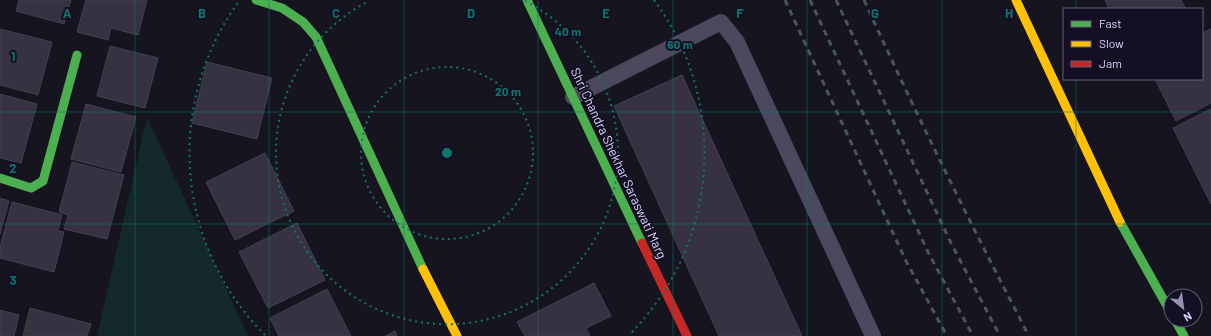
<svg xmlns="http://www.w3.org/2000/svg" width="1211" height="336" viewBox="0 0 1211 336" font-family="Barlow,sans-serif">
<rect width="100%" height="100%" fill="#16141e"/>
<!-- green -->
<polygon fill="#13292b" points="147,117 248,336 97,336"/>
<!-- building -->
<g fill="#363241" stroke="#443f52">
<polygon points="19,0 71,0 64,24 16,11"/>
<polygon points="86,0 147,0 138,35 111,28 108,40 77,32"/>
<polygon points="1105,0 1181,0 1186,9 1109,9"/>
<polygon points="0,29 52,42 38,95 0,85"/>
<polygon points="1211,29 1211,103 1176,121 1155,79 1202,79 1202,33"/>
<polygon points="110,46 158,58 145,108 97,96"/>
<polygon points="207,62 272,78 257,139 192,123"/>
<polygon points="682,75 802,336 719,336 614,106"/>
<polygon points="0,94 37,104 21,163 0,158"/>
<polygon points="86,104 136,117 121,172 71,159"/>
<polygon points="1211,109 1211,204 1173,128"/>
<polygon points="265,153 294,211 235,240 206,182"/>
<polygon points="72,162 124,175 107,239 64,229 68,215 59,212"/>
<polygon points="0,198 9,201 0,234"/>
<polygon points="12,202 62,215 58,231 64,232 54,272 0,258 0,247"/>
<polygon points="297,223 325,280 268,308 239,252"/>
<polygon points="594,283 611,316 586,328 590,336 525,336 517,322"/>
<polygon points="327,289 351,336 279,336 270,318"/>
<polygon points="30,308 91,324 87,336 23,336"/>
<polygon points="0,310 19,315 14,336 0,336"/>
<polygon points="395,331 397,336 385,336"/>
</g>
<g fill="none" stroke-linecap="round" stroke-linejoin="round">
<!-- lane -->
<polyline stroke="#4c495f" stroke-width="16" points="573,97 721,22 737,42 873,336"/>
<!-- fast -->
<g stroke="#4caf50" stroke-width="9">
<polyline points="256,0 282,8 303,22 316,37 423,269"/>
<polyline points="527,0 642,243"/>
<polyline points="0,178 31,188 43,181 77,55"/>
<polyline points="1120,222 1171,313"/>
<polyline points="1175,320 1184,336"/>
</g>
<!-- slow -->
<g stroke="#ffc107" stroke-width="9">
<polyline points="1016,0 1120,222"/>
<polyline points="423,269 457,336"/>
</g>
<!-- jam -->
<polyline stroke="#c62828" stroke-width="9" points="642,243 687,336"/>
<!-- rail -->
<g stroke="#465667" stroke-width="3" stroke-dasharray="6 5" stroke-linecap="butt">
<polyline points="785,0 906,261 947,336"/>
<polyline points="810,0 928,252 973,336"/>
<polyline points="836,0 951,243 1000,336"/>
<path d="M864 0C916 114 971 225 1029 336"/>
</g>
</g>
<!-- grid -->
<path fill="none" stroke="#0f766e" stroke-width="1" stroke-opacity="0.55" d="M135 0V336M269 0V336M404 0V336M538 0V336M673 0V336M807 0V336M942 0V336M1076 0V9M1076 79V336M0 112H1211M0 224H1211"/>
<!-- distance rings -->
<g fill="none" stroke="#0f766e" stroke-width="2" stroke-dasharray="2 4">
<circle cx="447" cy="153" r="86"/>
<path d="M525 1A171 171 0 1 1 369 1"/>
<path d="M265 335A257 257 0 0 1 240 0M654 0A257 257 0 0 1 629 335"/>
</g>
<g text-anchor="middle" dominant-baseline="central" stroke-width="4" stroke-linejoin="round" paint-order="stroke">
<!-- street labels -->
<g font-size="13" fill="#dcd4fd" stroke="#140f23">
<text transform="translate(619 163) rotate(65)">Shri Chandra Shekhar Saraswati Marg</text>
</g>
</g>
<g font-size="13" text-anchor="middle" font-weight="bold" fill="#0f766e" stroke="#140f23" stroke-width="4" stroke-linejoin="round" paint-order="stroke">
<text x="67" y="18">A</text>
<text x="202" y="18">B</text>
<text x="336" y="18">C</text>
<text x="471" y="18">D</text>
<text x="606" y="18">E</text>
<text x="740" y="18">F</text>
<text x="875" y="18">G</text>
<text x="1009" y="18">H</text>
<text x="13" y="61">1</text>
<text x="13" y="173">2</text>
<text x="13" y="285">3</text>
</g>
<circle cx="447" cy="153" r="6" fill="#0f766e" stroke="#140f23" stroke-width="2"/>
<g font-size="12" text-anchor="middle" font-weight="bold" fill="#0f766e" stroke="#140f23" stroke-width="4" stroke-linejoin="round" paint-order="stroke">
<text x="568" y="36">40 m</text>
<text x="680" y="49">60 m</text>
<text x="508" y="96">20 m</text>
</g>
<!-- legend -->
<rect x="1063" y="8" width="140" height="72" fill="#140f23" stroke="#645e7a"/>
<rect x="1071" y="21" width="20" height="6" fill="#4caf50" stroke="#645e7a"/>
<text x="1099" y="28" font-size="12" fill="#dcd4fd">Fast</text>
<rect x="1071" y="41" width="20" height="6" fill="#ffc107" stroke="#645e7a"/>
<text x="1099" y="48" font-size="12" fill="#dcd4fd">Slow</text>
<rect x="1071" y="61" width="20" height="6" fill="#c62828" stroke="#645e7a"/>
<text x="1099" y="68" font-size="12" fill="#dcd4fd">Jam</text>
<!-- north arrow -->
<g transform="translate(1183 308) rotate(151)"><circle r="19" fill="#140f23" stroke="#645e7a"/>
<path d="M0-3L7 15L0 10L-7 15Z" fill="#9791af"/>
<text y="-6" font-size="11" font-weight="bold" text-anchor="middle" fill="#dcd4fd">N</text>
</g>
</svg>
